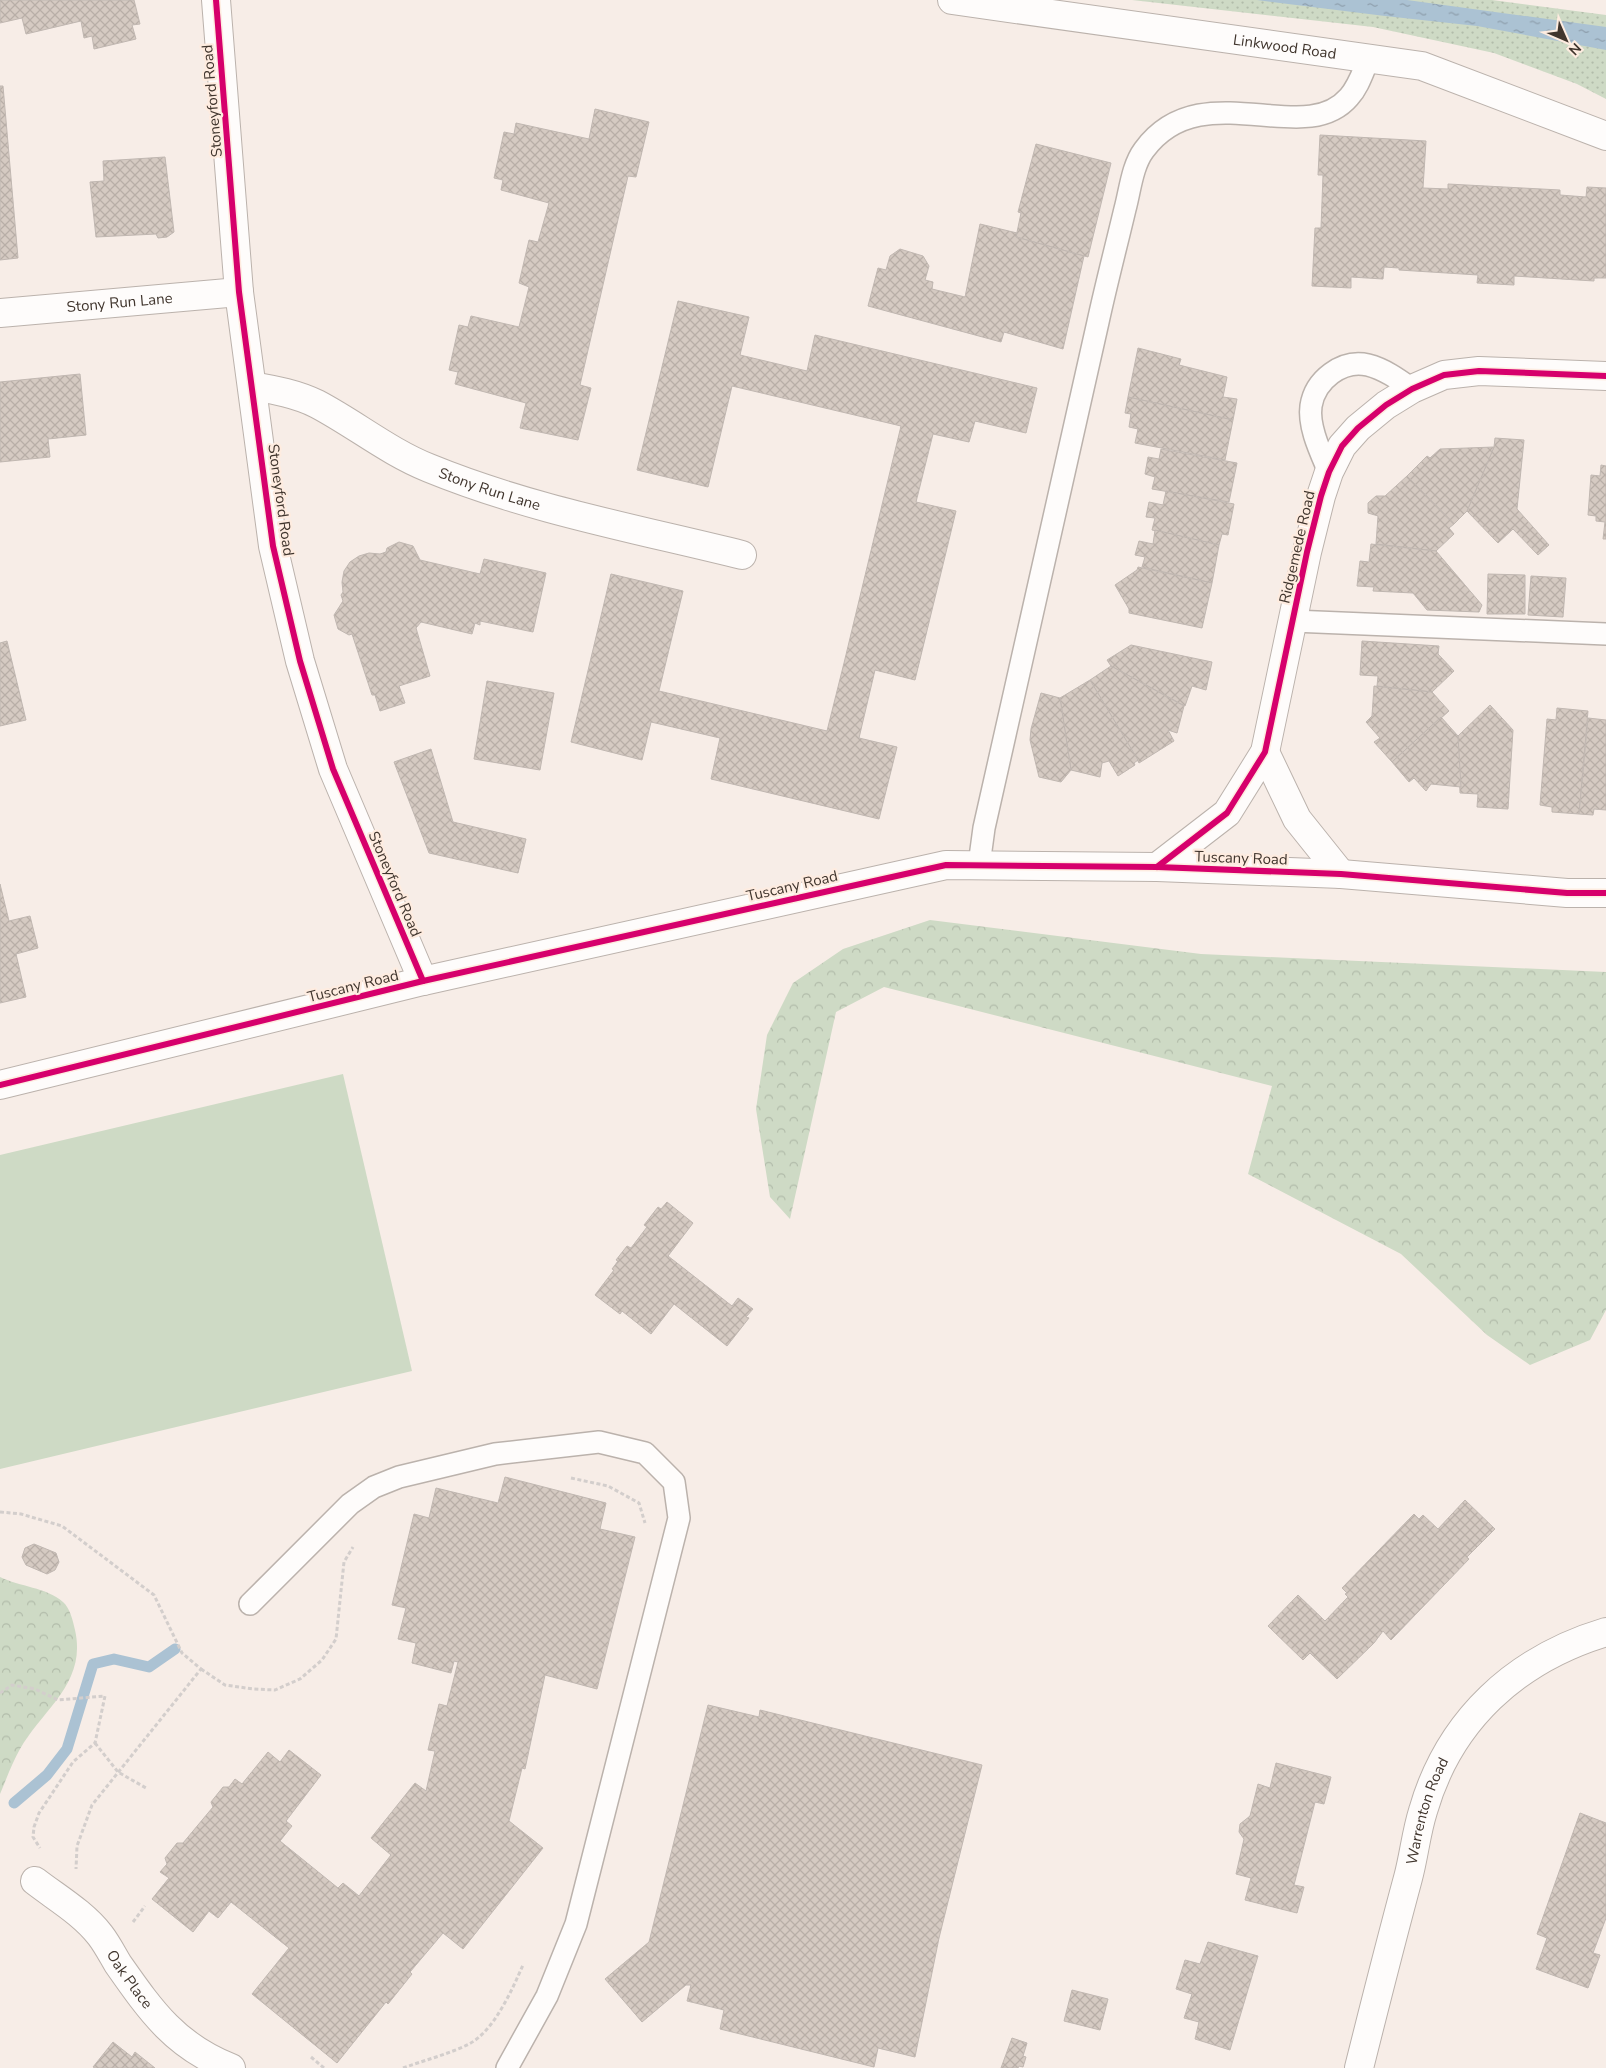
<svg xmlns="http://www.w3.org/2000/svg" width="1606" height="2068" viewBox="0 0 1606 2068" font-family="'Nunito Sans',sans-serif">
<defs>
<pattern id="forest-crowns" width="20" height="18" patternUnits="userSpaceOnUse" patternTransform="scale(1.25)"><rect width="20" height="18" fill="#cedac5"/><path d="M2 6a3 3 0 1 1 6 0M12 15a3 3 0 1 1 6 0" fill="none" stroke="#b2bcaa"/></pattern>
<pattern id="park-dots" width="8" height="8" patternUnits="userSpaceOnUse" patternTransform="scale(1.25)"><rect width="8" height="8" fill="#cedac5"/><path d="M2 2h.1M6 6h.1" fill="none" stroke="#b2bcaa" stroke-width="1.8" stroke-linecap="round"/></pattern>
<pattern id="water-ripples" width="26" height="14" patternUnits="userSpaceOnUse" patternTransform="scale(1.25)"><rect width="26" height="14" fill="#abc2d3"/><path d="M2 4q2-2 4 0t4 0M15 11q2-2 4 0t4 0" fill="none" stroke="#8d9eac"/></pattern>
<pattern id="building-cross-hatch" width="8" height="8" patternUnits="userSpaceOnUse" patternTransform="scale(1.25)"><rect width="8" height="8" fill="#d5cac2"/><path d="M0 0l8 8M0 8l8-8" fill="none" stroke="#b8aea7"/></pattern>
</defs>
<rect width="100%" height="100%" fill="#f7ede7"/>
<!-- forest -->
<g fill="url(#forest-crowns)">
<polygon points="930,920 1201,954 1606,972 1606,1310 1590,1340 1530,1365 1487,1335 1401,1254 1248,1174 1272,1086 884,987 836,1012 790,1219 770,1197 756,1109 767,1035 793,983 843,949"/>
<path d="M0 1577C20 1587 46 1587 63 1602 70 1608 73 1621 75 1630 87 1683 43 1709 20 1749 12 1763 6 1780 0 1794Z"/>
</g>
<!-- park -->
<polygon fill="url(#park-dots)" points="1132,0 1492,0 1606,15 1606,99 1577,84 1494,53 1373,27"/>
<!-- pitch -->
<polygon fill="#cedac5" points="343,1074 412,1371 0,1469 0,1155"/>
<!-- water -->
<polygon fill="url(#water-ripples)" points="1257,0 1407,0 1606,27 1606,50 1477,26 1385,16"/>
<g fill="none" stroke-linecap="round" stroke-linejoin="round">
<!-- stream -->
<polyline stroke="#abc2d3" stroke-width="11" points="14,1803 47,1775 67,1749 93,1664 114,1659 149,1667 175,1649"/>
</g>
<!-- building -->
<g fill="url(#building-cross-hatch)" stroke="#c0b7b1">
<polygon points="0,0 134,0 140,24 132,25 136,39 94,49 92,36 84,38 81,21 26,34 22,18 0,23"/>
<polygon points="0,86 3,86 18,258 0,260"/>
<polygon points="595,109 649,122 636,177 628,176 580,385 591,388 578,440 520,428 526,403 455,384 458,372 449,370 459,325 468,327 471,316 519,327 529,287 519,283 529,240 538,242 549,203 501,190 503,180 494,178 504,132 514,134 516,123 589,139"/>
<polygon points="1320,135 1426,141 1423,188 1448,189 1448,184 1560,190 1560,195 1586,197 1587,187 1606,188 1606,278 1594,278 1594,281 1514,276 1514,285 1477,283 1478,275 1399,270 1399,268 1384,267 1383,279 1351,277 1351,288 1312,286 1315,228 1321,228 1323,175 1318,175"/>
<polygon points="1036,144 1111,163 1088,257 1016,237 1021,213 1018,212"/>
<polygon points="165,157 174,232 167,237 158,238 156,234 96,237 90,182 104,181 103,161"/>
<polygon points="980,224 1017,233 1016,237 1084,256 1063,349 1004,332 1001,342 868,306 878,268 886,270 890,256 900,249 923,256 929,266 925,280 933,282 932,289 965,297"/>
<polygon points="678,301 749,317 740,355 807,371 815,335 1037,388 1026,433 975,421 969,442 933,434 916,502 956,511 915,680 875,670 859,738 897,747 879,819 711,779 720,738 651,722 642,760 571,742 611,574 683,591 659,691 827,731 844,663 901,426 732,386 708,487 637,470"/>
<polygon points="1138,348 1181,359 1179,365 1227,377 1223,397 1237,399 1233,420 1128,397"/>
<polygon points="80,374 86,435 48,439 50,457 0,462 0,382"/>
<polygon points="1128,397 1233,420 1225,460 1135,443 1138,429 1129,427 1131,414 1125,413"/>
<polygon points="1495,438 1524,440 1517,509 1549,545 1538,555 1513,529 1498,543 1467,511 1494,447"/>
<polygon points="1494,447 1467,511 1454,524 1407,476 1427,456 1430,458 1440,449"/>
<polygon points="1161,449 1237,463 1229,502 1152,489 1155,477 1145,474 1148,457 1159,459"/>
<polygon points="1601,465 1606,466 1606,539 1603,539 1605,522 1596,521 1596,516 1588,515 1591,475 1600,476"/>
<polygon points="1407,476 1454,524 1449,528 1454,534 1436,551 1376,544 1378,516 1368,513 1368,503 1376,496 1385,496"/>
<polygon points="1166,491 1234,504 1228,535 1222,534 1219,545 1152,530 1155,518 1146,517 1149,502 1163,505"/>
<polygon points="1155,530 1219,545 1212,583 1142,567 1145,557 1135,555 1139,541 1153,544"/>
<polygon points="399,542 413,546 420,560 480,574 484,559 546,573 533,632 480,621 480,625 475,623 472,634 421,622 416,628 430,676 399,686 405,703 380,711 375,695 372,695 352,634 349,635 338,629 334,615 343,601 341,595 343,592 342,582 344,571 350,562 359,556 369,553 380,554 386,552 387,548"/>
<polygon points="1371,544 1436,551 1482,605 1479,612 1427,610 1413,593 1373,591 1374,587 1357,586 1360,561 1369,562"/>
<polygon points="1138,567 1212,583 1202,628 1129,613 1129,609 1115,585 1137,570"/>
<polygon points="1488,574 1525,575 1525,614 1487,614"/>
<polygon points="1531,576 1566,578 1563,617 1528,615"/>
<polygon points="7,641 26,720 0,726 0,643"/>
<polygon points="1362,641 1439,646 1438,654 1454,671 1432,692 1377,686 1378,676 1360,675"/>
<polygon points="1131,645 1212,662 1206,690 1192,686 1185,706 1111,666 1107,660"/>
<polygon points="1111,666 1184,706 1177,733 1168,730 1174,741 1139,763 1090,680"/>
<polygon points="1090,680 1138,760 1134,763 1135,765 1118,776 1109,761 1102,763 1100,777 1071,770 1060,698"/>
<polygon points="487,681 554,693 540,770 474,759"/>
<polygon points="1374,686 1432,692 1449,711 1392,762 1374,742 1380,738 1366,722 1372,716"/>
<polygon points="1041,693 1060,698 1071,770 1061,782 1039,777 1030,740 1031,729"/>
<polygon points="1490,705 1513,730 1508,809 1477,807 1478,794 1460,793 1458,736"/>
<polygon points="1557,708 1588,711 1579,814 1552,812 1552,807 1540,805 1547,719 1556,720"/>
<polygon points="1441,717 1458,736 1461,787 1431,784 1426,791 1414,778 1409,782 1392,762"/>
<polygon points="1588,718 1606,720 1606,810 1594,809 1593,815 1579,814"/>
<polygon points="431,749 453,822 526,839 518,873 429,853 394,762"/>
<polygon points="0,884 9,921 30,916 38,948 16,954 26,997 0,1003"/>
<polygon points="667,1202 693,1223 668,1256 732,1306 738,1298 753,1309 746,1317 749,1318 727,1346 674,1304 651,1334 622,1311 620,1314 595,1295 614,1270 612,1269 618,1261 616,1260 627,1246 631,1248 647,1227 644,1225 658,1207 661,1209"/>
<polygon points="505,1477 606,1503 600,1529 635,1537 597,1689 545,1675 525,1769 522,1768 509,1821 543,1848 463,1949 443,1933 410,1972 412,1974 388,2004 386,2002 337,2063 252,1994 289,1948 231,1902 218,1918 209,1911 193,1932 152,1899 169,1878 160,1872 167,1864 165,1858 177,1843 183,1843 213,1807 211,1802 223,1787 229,1787 235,1779 242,1784 268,1752 280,1762 289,1750 321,1775 286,1821 292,1826 280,1841 338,1888 343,1883 359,1896 391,1855 371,1838 415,1783 426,1791 435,1751 428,1750 439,1704 447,1706 458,1662 454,1661 451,1673 412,1663 416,1643 398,1639 406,1608 392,1605 414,1514 429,1518 436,1488 498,1503"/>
<polygon points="1465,1500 1495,1529 1467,1557 1469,1559 1391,1640 1383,1631 1374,1643 1337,1679 1310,1653 1303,1660 1268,1626 1298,1595 1325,1621 1348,1597 1345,1594 1347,1593 1342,1588 1414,1514 1419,1519 1423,1515 1438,1529"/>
<polygon points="34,1544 56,1553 59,1562 55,1570 47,1574 26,1565 22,1557 25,1548"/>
<polygon points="708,1705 759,1717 760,1710 982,1765 939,1938 915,2057 878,2048 874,2067 720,2029 724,2010 687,2001 691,1985 686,1985 642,2022 605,1979 649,1942"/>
<polygon points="1276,1763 1331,1777 1324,1804 1315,1802 1294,1885 1304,1887 1297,1913 1245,1900 1251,1878 1236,1874 1244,1839 1239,1832 1240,1824 1250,1816 1258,1784 1270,1788"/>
<polygon points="1580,1813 1606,1823 1606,1918 1593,1953 1600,1955 1588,1988 1536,1969 1547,1938 1537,1934"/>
<polygon points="1208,1942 1258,1956 1230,2050 1195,2039 1199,2022 1184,2018 1192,1994 1176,1989 1185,1960 1200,1964"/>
<polygon points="1072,1990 1108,1999 1100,2030 1064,2021"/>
<polygon points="1012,2038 1027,2043 1023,2056 1026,2057 1023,2067 1019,2066 1018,2068 1001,2068"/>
<polygon points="113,2042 132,2057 135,2052 155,2068 95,2068 93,2067"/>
</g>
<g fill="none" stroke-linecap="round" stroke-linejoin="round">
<!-- service casing -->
<g stroke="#bbb2ac" stroke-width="24">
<g id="service">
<path d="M1329 472C1321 453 1308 427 1311 406 1315 380 1342 359 1368 365 1384 369 1398 379 1412 389"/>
<polyline points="1293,621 1606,634"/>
<path d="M979 865 984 828C1022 660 1060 491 1098 322 1106 285 1116 247 1125 209 1130 191 1132 166 1144 150 1201 72 1304 150 1349 97 1359 86 1363 71 1369 58"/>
<polyline points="250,1604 350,1504 374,1487 399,1477 495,1454 599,1442 645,1453 674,1482 679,1518 576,1924 547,1996 507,2068"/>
</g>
</g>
<!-- minor casing -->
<g stroke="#bbb2ac" stroke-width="30">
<g id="minor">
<polyline points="216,0 239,292 273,546 300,661 333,769 423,981"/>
<path id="s1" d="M952 0 1422 66 1606 136"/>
<path id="s2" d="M0 313 239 292"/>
<path id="s3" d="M252 386C275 390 297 394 317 404 355 424 389 452 429 468 529 509 637 529 742 555"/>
<polyline points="1265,752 1297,819 1341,874"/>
<polyline points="1157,867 1227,813 1265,752 1307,552 1321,496 1329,472 1342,446 1358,428 1386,405 1412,389 1444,375 1479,371 1606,376"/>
<polyline points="0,1085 423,981 946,865 1157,867 1341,874 1567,893 1606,893"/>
<path id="s4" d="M35 1881C57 1898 83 1913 100 1935 107 1944 112 1954 118 1964 151 2011 175 2046 231 2068"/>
<path id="s5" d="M1359 2068C1375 2004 1391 1941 1408 1878 1414 1856 1416 1833 1423 1811 1449 1720 1516 1659 1606 1632"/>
</g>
</g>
<!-- path -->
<g stroke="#d3cecc" stroke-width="3" stroke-dasharray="4 2.5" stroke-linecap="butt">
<polyline points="571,1478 608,1486 639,1503 645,1523"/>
<polyline points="0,1512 21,1514 62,1526 154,1595 182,1653 201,1669 92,1805 77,1846 76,1869"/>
<polyline points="201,1669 225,1685 253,1689 275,1690 300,1679 322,1660 336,1639 344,1562 353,1547"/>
<polyline points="0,1693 12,1685 35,1689 58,1700 105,1696 95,1743 73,1762 39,1813 34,1827 33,1837 40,1848"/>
<polyline points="95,1743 118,1772 146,1788"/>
<polyline points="133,1922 145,1906"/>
<polyline points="311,2057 324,2068"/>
<path d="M403 2068C425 2060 449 2054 469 2044 494 2031 512 1990 523 1965"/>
</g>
<!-- service -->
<use href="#service" stroke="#fefcfb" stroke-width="21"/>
<!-- minor -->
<use href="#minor" stroke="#fefcfb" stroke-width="28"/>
<!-- cycleway casing -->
<g stroke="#feece0" stroke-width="9">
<g id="cycleway">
<polyline points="216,0 239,292 273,546 300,661 333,769 423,981"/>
<polyline points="1157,867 1227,813 1265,752 1307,552 1321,496 1329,472 1342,446 1358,428 1386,405 1412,389 1444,375 1479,371 1606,376"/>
<polyline points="0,1085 423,981 946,865 1157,867 1341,874 1567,893 1606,893"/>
</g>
</g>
<!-- cycleway -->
<use href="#cycleway" stroke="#d6006c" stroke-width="6"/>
</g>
<g text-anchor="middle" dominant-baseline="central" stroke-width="4.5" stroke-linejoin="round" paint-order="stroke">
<!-- street labels -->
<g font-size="15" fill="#40352d" stroke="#feece0">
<text stroke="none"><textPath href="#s1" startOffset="336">Linkwood Road</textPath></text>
<text transform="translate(212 101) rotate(-95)">Stoneyford Road</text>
<text stroke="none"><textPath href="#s2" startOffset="120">Stony Run Lane</textPath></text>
<text stroke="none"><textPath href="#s3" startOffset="261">Stony Run Lane</textPath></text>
<text transform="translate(281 500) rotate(82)">Stoneyford Road</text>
<text transform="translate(1297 547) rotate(-77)">Ridgemede Road</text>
<text transform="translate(1241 858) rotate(2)">Tuscany Road</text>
<text transform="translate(395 884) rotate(67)">Stoneyford Road</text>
<text transform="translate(792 886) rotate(-13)">Tuscany Road</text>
<text transform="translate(353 986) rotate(-14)">Tuscany Road</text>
<text stroke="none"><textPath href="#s5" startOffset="266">Warrenton Road</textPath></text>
<text stroke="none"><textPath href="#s4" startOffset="138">Oak Place</textPath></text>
</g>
</g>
<!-- north arrow -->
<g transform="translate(1566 40) rotate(135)" stroke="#feece0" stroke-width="4" paint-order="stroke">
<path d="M0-4L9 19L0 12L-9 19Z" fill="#40352d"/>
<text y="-8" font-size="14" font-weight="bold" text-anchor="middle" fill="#40352d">N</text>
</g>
</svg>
